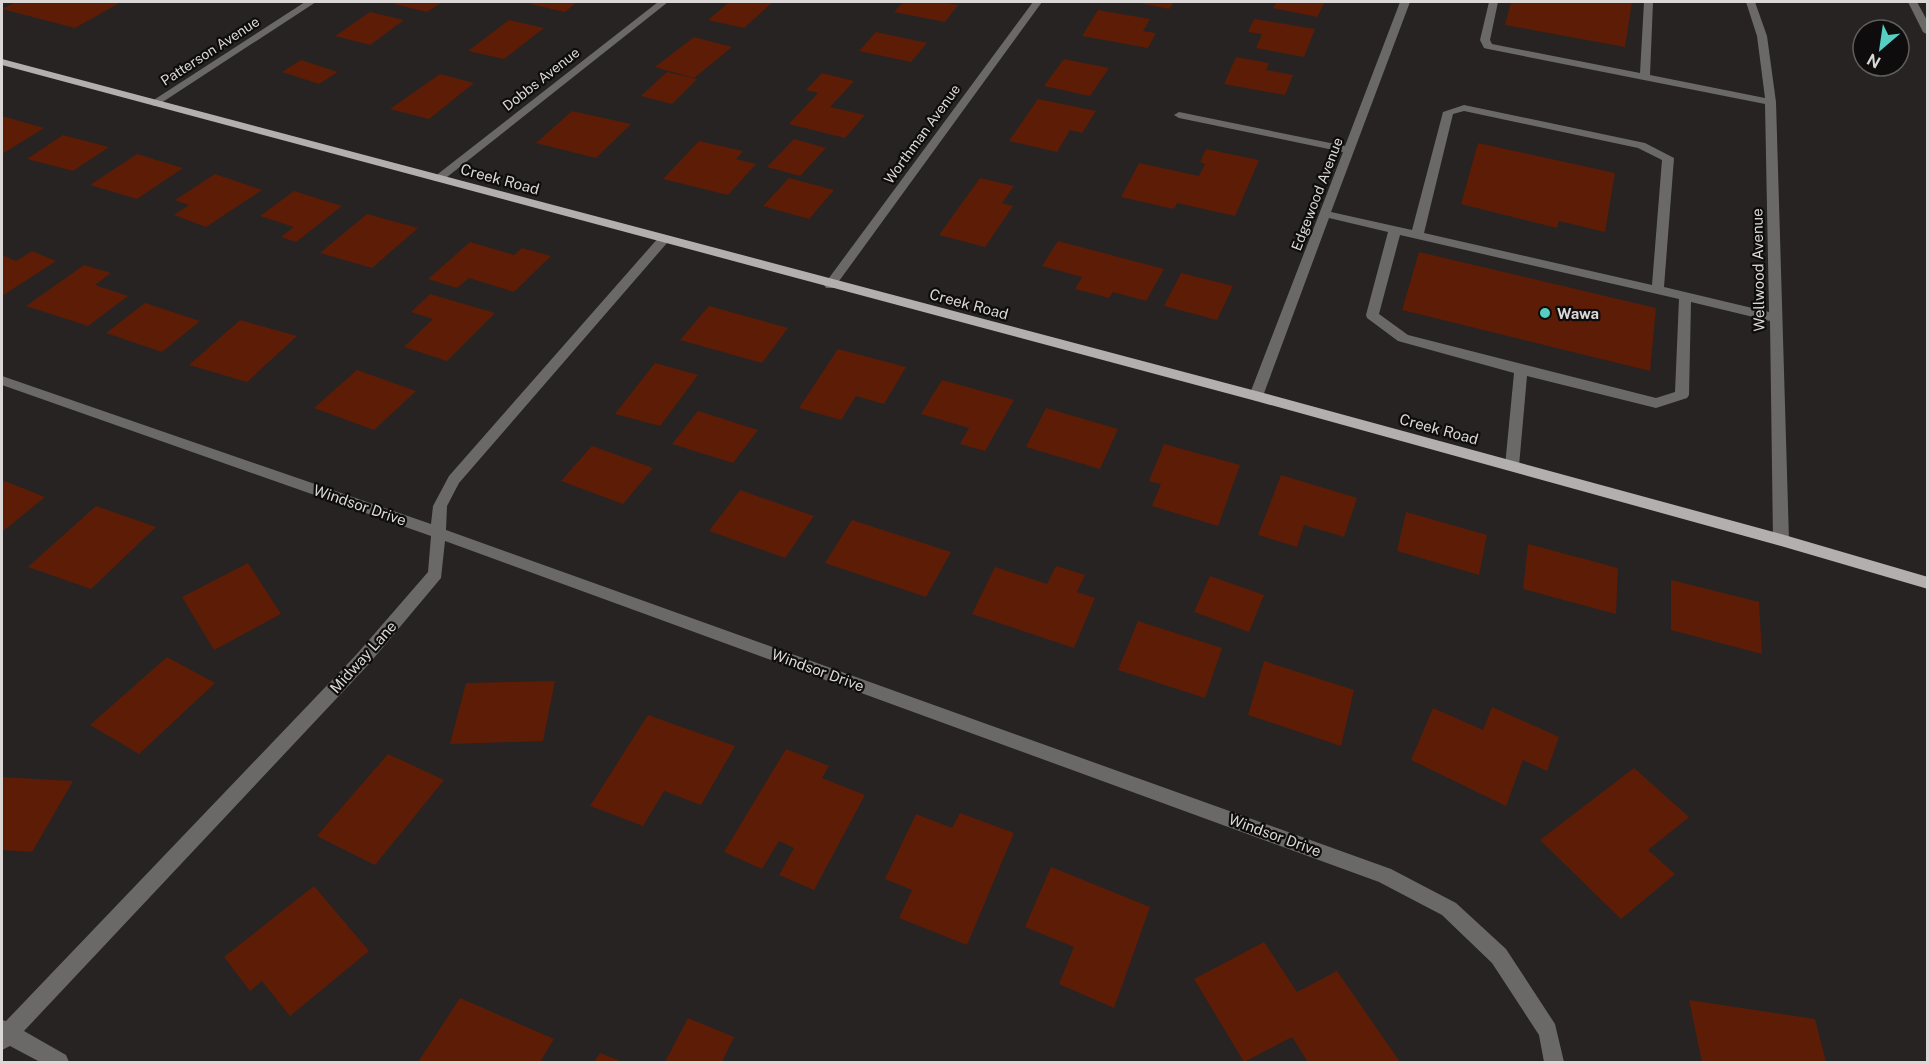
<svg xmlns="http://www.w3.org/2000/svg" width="1929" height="1064" viewBox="0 0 1929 1064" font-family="'Public Sans',sans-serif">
<rect width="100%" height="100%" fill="#262322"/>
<!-- building -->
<g fill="#5d1c06">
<polygon points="16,2 121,2 75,28 2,9"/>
<polygon points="397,2 442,2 427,12 394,4"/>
<polygon points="533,2 577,2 565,12 530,4"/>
<polygon points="729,2 773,2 744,28 708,20"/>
<polygon points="903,2 939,2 958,5 945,22 894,12"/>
<polygon points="1135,2 1174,2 1169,9"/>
<polygon points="1277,2 1325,2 1317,17 1273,8"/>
<polygon points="1511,2 1632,2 1625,47 1505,25"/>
<polygon points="1098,10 1150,19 1143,31 1156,33 1148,48 1082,36"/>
<polygon points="370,12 404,20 370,45 335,36"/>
<polygon points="1254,19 1315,29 1304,57 1256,48 1262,34 1248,32"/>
<polygon points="509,20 544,28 504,59 468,51"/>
<polygon points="876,32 927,43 911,62 859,51"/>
<polygon points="694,37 732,47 694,78 655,67"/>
<polygon points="1236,57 1269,63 1266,70 1293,75 1285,95 1224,84"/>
<polygon points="1064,59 1109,68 1090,96 1044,86"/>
<polygon points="301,60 338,72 319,84 282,72"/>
<polygon points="667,72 697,79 672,104 641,96"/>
<polygon points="822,73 854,81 830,107 865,115 845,138 789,124 818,93 806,90"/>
<polygon points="440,74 474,83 429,119 390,109"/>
<polygon points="1038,99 1096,111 1082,133 1070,130 1057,152 1009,141"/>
<polygon points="572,111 631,124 596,158 536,143"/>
<polygon points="2,116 44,128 2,154"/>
<polygon points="63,135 109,147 73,171 27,159"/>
<polygon points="794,139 826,148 800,176 767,167"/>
<polygon points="699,141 743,151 736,159 756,164 728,195 663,179"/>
<polygon points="1478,143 1615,173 1605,232 1559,221 1557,228 1461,204"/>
<polygon points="1206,149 1259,160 1235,216 1177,203 1174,209 1121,197 1139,163 1199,176 1205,164 1200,162"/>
<polygon points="137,154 183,168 137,199 90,185"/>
<polygon points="215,174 262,190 206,227 174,215 189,205 175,200"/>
<polygon points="789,178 834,190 809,219 763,206"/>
<polygon points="980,178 1014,186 1002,203 1013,206 985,247 939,235"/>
<polygon points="294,191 342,206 296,242 281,237 294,227 260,216"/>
<polygon points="367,214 418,228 372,268 320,253"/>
<polygon points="1058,241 1164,269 1146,301 1113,292 1109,298 1075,289 1082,277 1042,266"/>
<polygon points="470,242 514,255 522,248 551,256 514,292 469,278 457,288 428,279"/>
<polygon points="32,251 56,261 2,296 2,255 16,261"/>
<polygon points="1419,252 1656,308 1650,371 1402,310"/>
<polygon points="84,265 111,273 95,285 128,296 88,326 26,306"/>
<polygon points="1181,273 1233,286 1217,320 1164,306"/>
<polygon points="430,294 495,313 447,361 404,347 433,319 411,312"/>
<polygon points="145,303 200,321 162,352 106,333"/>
<polygon points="709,306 788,328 762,363 680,340"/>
<polygon points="240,320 297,336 247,382 189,365"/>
<polygon points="838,349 906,367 884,404 856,396 841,420 799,408"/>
<polygon points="655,363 698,375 660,426 615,414"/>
<polygon points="357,370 416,391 374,430 314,408"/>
<polygon points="942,380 1014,400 985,451 960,444 969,428 921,414"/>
<polygon points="1046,408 1118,429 1100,469 1026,447"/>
<polygon points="698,411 758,430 733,463 672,444"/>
<polygon points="1164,444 1240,465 1218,526 1152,506 1161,484 1149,481"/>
<polygon points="592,446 653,468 623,504 561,481"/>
<polygon points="1281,475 1357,498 1344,537 1304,525 1297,547 1258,535"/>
<polygon points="2,480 45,497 2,532"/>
<polygon points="740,490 814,516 785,558 709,531"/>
<polygon points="96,506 156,527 91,589 28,567"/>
<polygon points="1406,512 1487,535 1479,575 1397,551"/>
<polygon points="852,520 951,552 926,597 825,563"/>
<polygon points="1528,544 1618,568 1616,614 1523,589"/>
<polygon points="248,563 281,614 214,650 182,597"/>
<polygon points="1056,566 1085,575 1077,592 1095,598 1074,648 972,614 995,567 1047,584"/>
<polygon points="1210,576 1264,595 1249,632 1194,612"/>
<polygon points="1671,580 1759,602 1762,654 1671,630"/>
<polygon points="1138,621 1222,648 1205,698 1118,670"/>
<polygon points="167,657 215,683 139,754 90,725"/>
<polygon points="1264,661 1354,690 1341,746 1248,715"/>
<polygon points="555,681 543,741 450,744 466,683"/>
<polygon points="1492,707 1559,737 1547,771 1523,760 1506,806 1411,760 1433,708 1483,730"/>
<polygon points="648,715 735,746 701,805 664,791 643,826 590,806"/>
<polygon points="786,749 829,766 822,778 865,795 814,890 779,875 794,848 779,841 762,869 724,852"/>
<polygon points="388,754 444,780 375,865 317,836"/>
<polygon points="1634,768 1689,817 1648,850 1675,874 1621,919 1540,840"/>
<polygon points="2,777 73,781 32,852 2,850"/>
<polygon points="960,813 1014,833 967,945 899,918 912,890 885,879 916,814 952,828"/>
<polygon points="1051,867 1150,907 1114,1008 1059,984 1074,947 1025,927"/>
<polygon points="314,886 369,951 290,1016 262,981 250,991 224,957"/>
<polygon points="1264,942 1297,992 1337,971 1400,1062 1308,1062 1292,1037 1244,1062 1194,979"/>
<polygon points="460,998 554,1039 540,1062 418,1062"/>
<polygon points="1689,1000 1815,1019 1826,1062 1702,1062"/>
<polygon points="688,1018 734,1037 722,1062 665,1062"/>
<polygon points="600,1053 623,1062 594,1062"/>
</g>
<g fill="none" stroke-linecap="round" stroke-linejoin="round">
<!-- minor -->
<g fill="#6b6968" fill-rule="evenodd">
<polygon points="305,2 316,2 158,105 154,106 149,103"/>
<polygon points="658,2 668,2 442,181 434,181 434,177"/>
<polygon points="1033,2 1042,2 834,288 826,288 824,285 826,282"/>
<path d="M1400 2H1410L1331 212 1412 230 1443 112 1464 105 1645 143 1674 158 1664 287 1769 312 1765 104 1488 49 1484 48 1480 40 1489 2H1498L1490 40 1492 44 1640 73 1644 2H1653L1650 75 1765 98 1757 36 1746 2H1755L1767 36 1776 102 1789 540 1786 544H1776L1773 540 1770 321 1691 302 1689 395 1687 398 1656 408 1527 376 1519 466 1512 471 1505 466 1514 373 1398 341 1367 318 1366 315 1388 232 1329 218 1263 396 1256 401 1251 399 1249 396 1343 152 1179 118 1174 115 1179 112 1345 146ZM1464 111 1638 148 1662 160 1652 285 1424 233 1453 114ZM1400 235 1679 299 1675 392 1656 398 1408 335 1379 314Z"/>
<polygon points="1908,2 1917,2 1928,22 1928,35 1923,32"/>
<polygon points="663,236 667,237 667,243 459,483 447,506 446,530 1391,869 1456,903 1506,949 1555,1024 1564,1062 1544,1062 1539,1035 1492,963 1442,915 1379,882 445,541 441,578 368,665 24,1031 66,1055 69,1062 40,1062 10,1046 2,1050 2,1020 6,1021 356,655 428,572 431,536 2,385 2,376 431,524 433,506 449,476 659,237"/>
</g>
<!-- major -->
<polygon fill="#b3afae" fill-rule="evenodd" points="2,59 1256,391 1781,534 1928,577 1928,589 1781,546 1256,401 2,65"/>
</g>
<!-- markers -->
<circle fill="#56cec4" stroke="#0e0c0c" stroke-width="2" cx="1545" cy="313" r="6"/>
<g text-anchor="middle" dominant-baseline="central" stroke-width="4.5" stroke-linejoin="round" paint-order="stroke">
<!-- far-street labels -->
<g font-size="14" fill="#dad7d6" stroke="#0e0c0c">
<text transform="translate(210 51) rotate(-33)">Patterson Avenue</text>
<text transform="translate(541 79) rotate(-38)">Dobbs Avenue</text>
<text transform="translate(922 134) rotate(-54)">Worthman Avenue</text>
<text transform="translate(1317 194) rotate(-69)">Edgewood Avenue</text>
</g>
<!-- street labels -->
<g font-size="15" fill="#dad7d6" stroke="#0e0c0c">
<text transform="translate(500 179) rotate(15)">Creek Road</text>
<text transform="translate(1758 270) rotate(-91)">Wellwood Avenue</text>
<text transform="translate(969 304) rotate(15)">Creek Road</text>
<text transform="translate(1439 429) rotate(15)">Creek Road</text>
<text transform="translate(360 505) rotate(19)">Windsor Drive</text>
<text transform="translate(363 657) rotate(-48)">Midway Lane</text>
<text transform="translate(818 670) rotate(20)">Windsor Drive</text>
<text transform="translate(1275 835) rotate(20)">Windsor Drive</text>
</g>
<!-- poi labels -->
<g font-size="15" font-weight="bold" fill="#dad7d6" stroke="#0e0c0c" text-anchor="start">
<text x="1557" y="313">Wawa</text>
</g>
</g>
<!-- border -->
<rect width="1929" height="1064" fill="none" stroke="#dad7d6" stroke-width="6"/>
<!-- north arrow -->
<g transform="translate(1881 48) rotate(209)"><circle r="28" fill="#0e0c0c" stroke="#605d5d" stroke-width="1.5"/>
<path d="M0-4.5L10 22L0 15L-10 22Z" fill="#56cec4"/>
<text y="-9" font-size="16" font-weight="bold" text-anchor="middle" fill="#dad7d6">N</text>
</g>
</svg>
